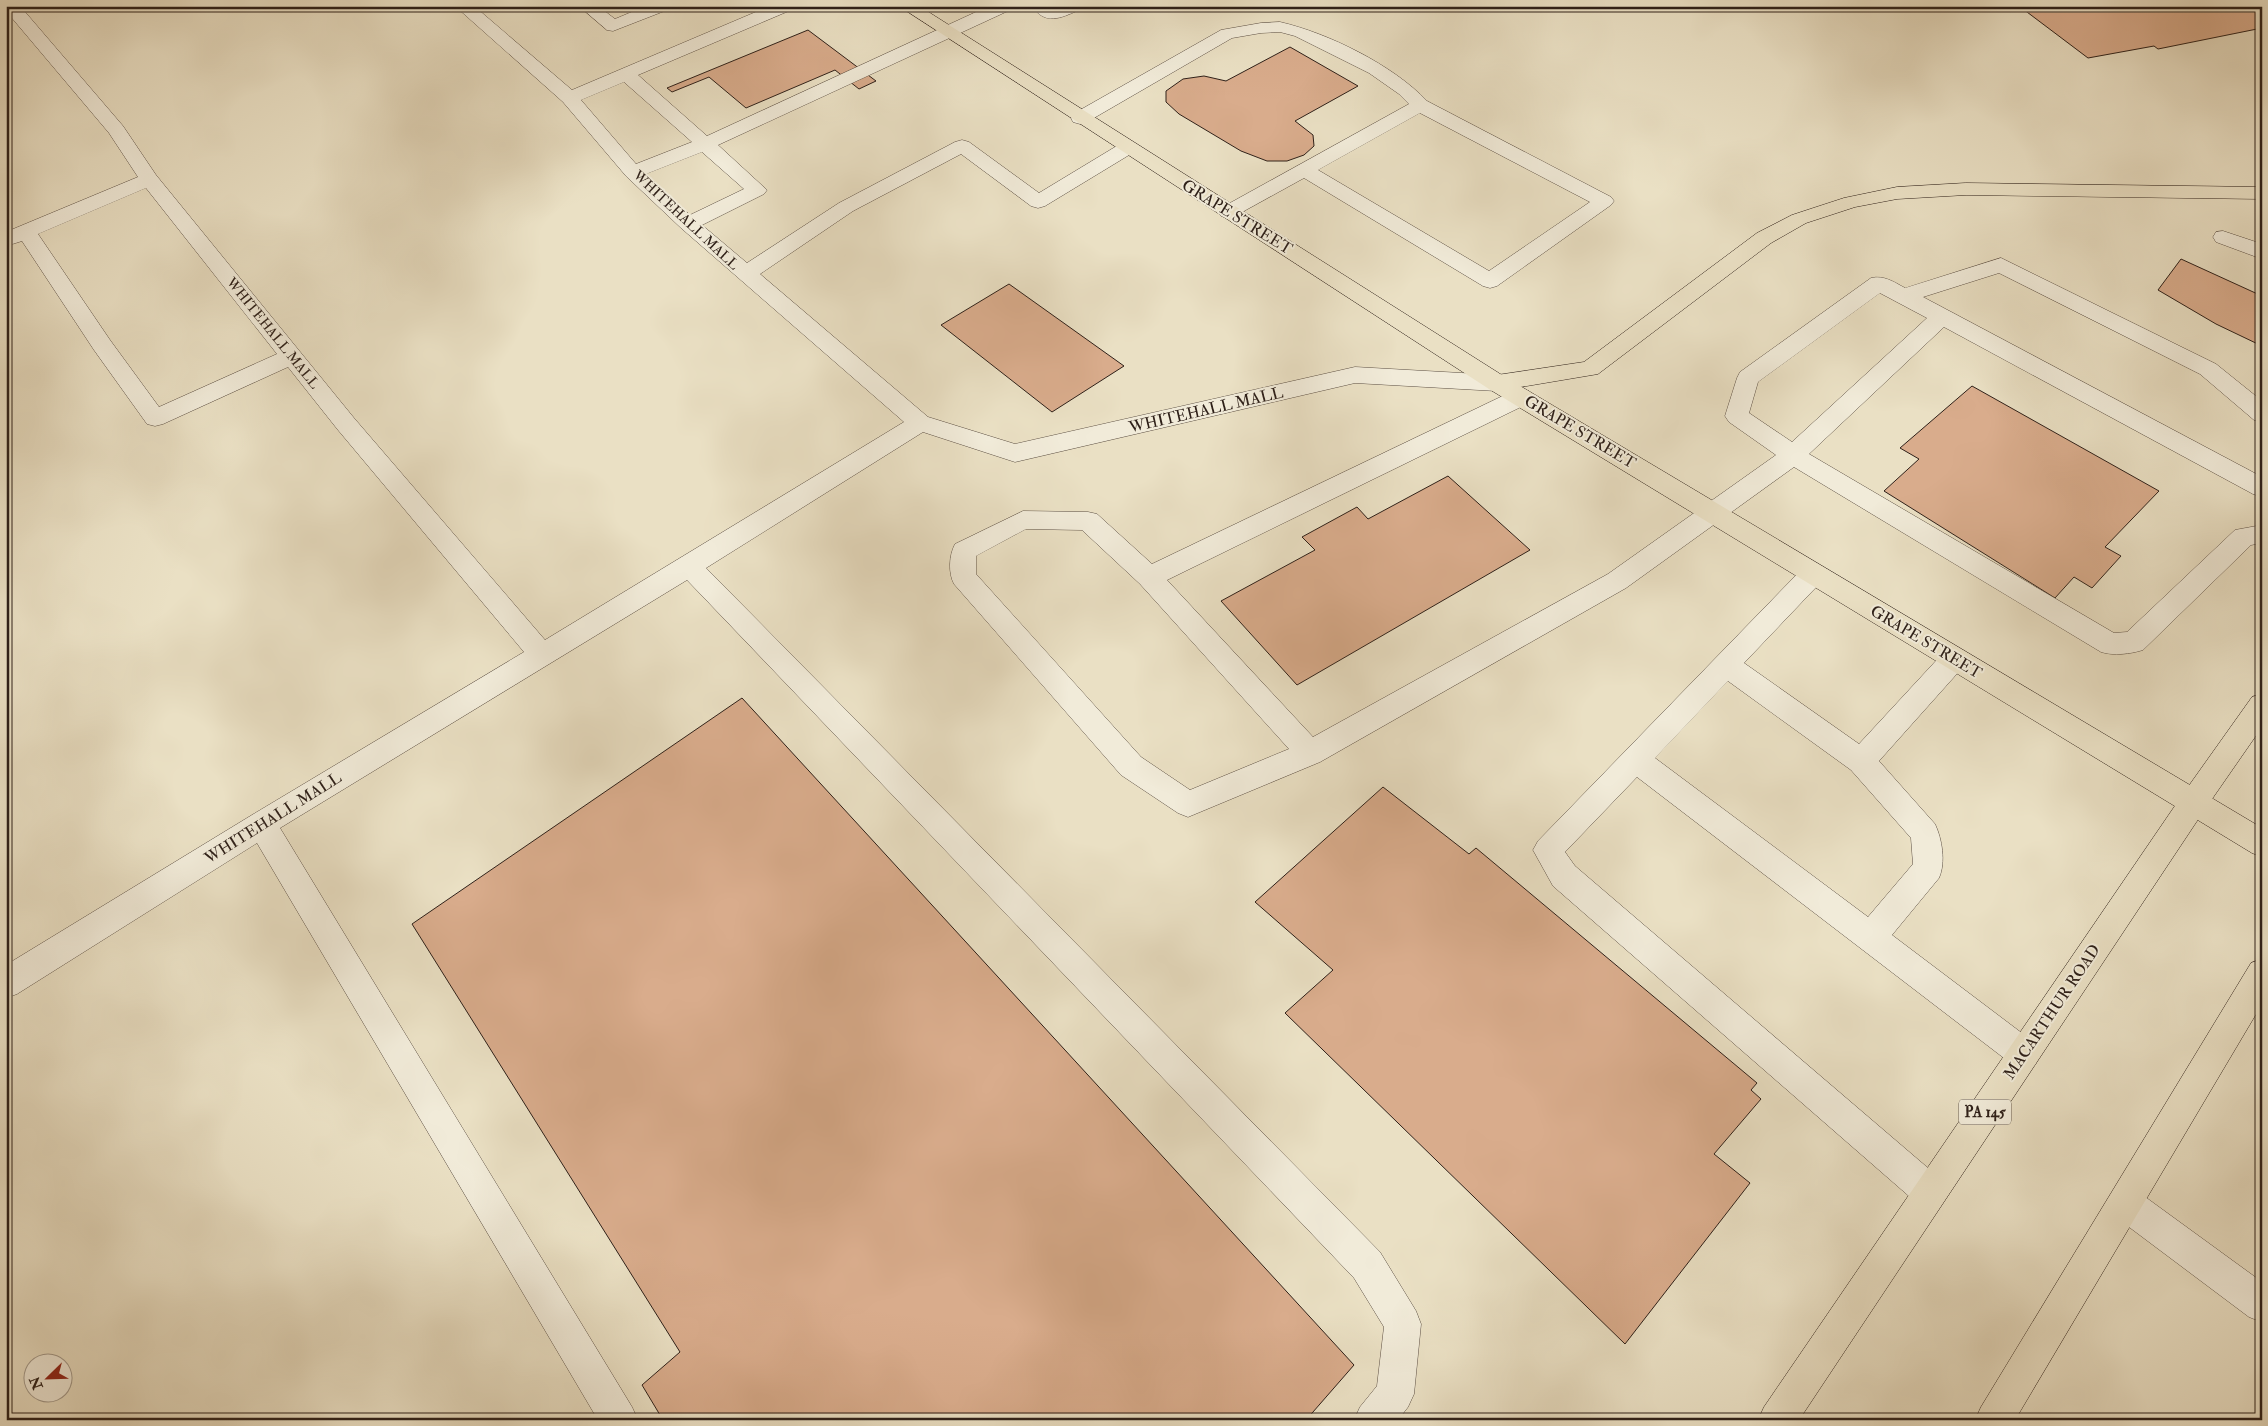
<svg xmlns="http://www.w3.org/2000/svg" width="2268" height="1426" viewBox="0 0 2268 1426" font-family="'IM FELL Double Pica',serif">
<rect width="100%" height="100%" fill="#eae0c4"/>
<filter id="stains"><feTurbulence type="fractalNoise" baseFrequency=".004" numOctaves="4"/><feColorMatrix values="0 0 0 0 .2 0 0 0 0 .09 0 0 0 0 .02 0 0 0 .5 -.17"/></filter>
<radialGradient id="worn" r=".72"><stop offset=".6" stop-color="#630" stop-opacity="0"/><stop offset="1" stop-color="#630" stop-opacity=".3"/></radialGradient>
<!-- building -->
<g fill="#d9ac8c" stroke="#2e2019">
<polygon points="2019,6 2262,6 2262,28 2158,49 2154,46 2088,58"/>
<polygon points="808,30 876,81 859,89 835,70 746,108 709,77 672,92 667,88"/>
<polygon points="1290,47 1358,86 1295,121 1313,135 1314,146 1304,155 1287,161 1267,161 1241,151 1179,114 1166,102 1166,91 1183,79 1204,76 1226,81"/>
<polygon points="2181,259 2262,296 2262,346 2216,324 2158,290"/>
<polygon points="1009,284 1124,366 1052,412 941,325"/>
<polygon points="1972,386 2159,491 2105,547 2121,556 2092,588 2074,577 2055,598 1884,491 1919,459 1900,448"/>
<polygon points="1448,476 1530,550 1297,685 1221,601 1315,550 1302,537 1357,507 1368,519"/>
<polygon points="742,698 1354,1365 1306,1420 663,1420 642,1385 680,1352 412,924"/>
<polygon points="1383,787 1469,854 1476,848 1757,1083 1751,1090 1761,1099 1714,1154 1750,1183 1625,1344 1285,1013 1333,970 1255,902"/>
</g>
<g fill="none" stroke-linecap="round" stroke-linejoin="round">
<!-- minor casing -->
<g stroke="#5d5044" stroke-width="1">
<g id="minor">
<path d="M6 6H20L123 126 156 175 354 418 545 640 904 422 681 228 626 176 563 102 455 6H474L572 90 770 6H793L791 10 638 75 707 136 989 6H1012L1010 10 718 145 767 190 764 194 702 225 747 263 839 203 955 142 962 140 969 142 1039 193 1120 144 1127 142 1134 144 1137 148 1134 152 1045 206 1038 208 1031 206 961 154 853 211 760 274 928 417 1015 444 1355 367 1497 375 1505 377 1508 383 1505 389 1497 391 1355 383 1015 462 923 432 706 568 1380 1252 1416 1311 1421 1324 1414 1394 1408 1407 1398 1420H1354L1360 1407 1377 1386 1384 1327 1354 1278 687 580 280 828 632 1407 638 1420H598L257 843 17 994 6 998V965L252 815 524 652 338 430 288 367 163 424 155 426 147 424 94 350 22 241 6 246V232L138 177 109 133 6 11ZM624 82 692 142 636 164 581 100ZM702 152 744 189 690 215 646 174ZM146 188 277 354 159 407 110 340 38 234Z"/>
<polygon points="579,6 598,6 615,19 646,6 669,6 667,10 613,31 607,30"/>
<path d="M1032 6 1054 8 1081 6 1079 10C1061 18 1045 26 1032 6Z"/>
<path d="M1280 22C1328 33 1393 65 1427 101L1611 197 1614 201 1611 205 1497 286 1490 288 1483 286 1304 178 1235 216 1228 218 1221 216 1218 212 1221 208 1409 104 1399 94 1369 73 1295 36 1280 32 1261 33 1232 38 1087 122 1080 124 1073 122 1071 118 1073 114 1221 30 1261 23ZM1420 113 1590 202 1489 271 1318 170Z"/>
<polygon points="2223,231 2262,244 2262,259 2216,242 2213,237 2216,232"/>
<path d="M2001 258 2216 364 2262 401V422L2254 420 2200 374 1999 273 1923 297 2262 477V497L2253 494 1944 327 1809 454 2114 633 2127 632 2235 530 2262 525V543L2251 545 2143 650C2130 654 2114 656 2101 652L1794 467 1626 588 1320 762 1188 817 1178 813 1121 775 954 584C948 573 949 555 955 544L1023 511 1088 512 1097 514 1152 564 1513 391 1521 389 1529 391 1532 397 1529 403 1167 580 1313 737 1608 574 1776 455 1729 422 1725 416 1737 378 1740 372 1871 278C1884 275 1894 282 1905 288ZM1880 293 1927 318 1792 442 1749 413 1758 382ZM1026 529 1082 530 1140 584 1289 749 1190 790 1141 757 976 574V556Z"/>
<path d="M1813 564 1822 567 1826 574 1822 581 1744 663 1859 744 1945 651 1954 648 1963 651 1967 659 1963 667 1879 761 1935 824C1942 839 1946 862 1939 878L1892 935 2035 1043 2040 1054 2035 1065 2024 1070 2013 1065 1637 777 1565 852 1575 866 1942 1180 1947 1192 1942 1204 1930 1209 1918 1204 1553 886 1533 850 1538 841 1804 567ZM1728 681 1851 770 1911 838 1913 864 1868 917 1655 758Z"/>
<polygon points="2125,1186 2137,1191 2262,1282 2262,1322 2249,1317 2113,1215 2108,1203 2113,1191"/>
</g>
</g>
<!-- major casing -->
<g stroke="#2e2019" stroke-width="1">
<polygon id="major" points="899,6 919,6 1505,377 2262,828 2262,857 2252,853 1489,389"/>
</g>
<!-- highway casing -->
<g stroke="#2e2019" stroke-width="1">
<g id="highway">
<polygon points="1966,183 2262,187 2262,199 1966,195 1897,199 1855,207 1806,223 1771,243 1598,374 1497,391 1489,389 1486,383 1489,377 1497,375 1584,362 1757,233 1792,215 1844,198 1897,187"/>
<polygon points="2262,694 2262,727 2203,812 1799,1420 1758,1420 1764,1407 2183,794 2252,697"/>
<polygon points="2262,959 2262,1004 2015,1420 1975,1420 1981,1407 2251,963"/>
</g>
</g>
<!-- minor -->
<use href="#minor" fill="#f1ebd9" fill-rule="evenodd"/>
<!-- major -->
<use href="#major" fill="#eae0c4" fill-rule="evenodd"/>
<!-- highway -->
<use href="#highway" fill="#eae0c4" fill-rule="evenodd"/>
</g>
<g text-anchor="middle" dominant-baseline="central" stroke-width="4" stroke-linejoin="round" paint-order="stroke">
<!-- far-street labels -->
<g font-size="14" fill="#2e2019" stroke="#f1ebd9">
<text transform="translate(686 220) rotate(43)">WHITEHALL MALL</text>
<text transform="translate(273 333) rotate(51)">WHITEHALL MALL</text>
</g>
<!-- shield labels -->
<rect fill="#f1ebd9" stroke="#685d53" stroke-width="1" x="1959" y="1099.5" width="52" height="25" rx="4"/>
<g font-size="15" font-weight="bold" fill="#2e2019">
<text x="1985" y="1112">PA 145</text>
</g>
<!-- street labels -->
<g font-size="16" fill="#2e2019" stroke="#f1ebd9">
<text transform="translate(1237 217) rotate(32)">GRAPE STREET</text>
<text transform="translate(1206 410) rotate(-13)">WHITEHALL MALL</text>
<text transform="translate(1580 432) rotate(31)">GRAPE STREET</text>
<text transform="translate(1926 642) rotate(31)">GRAPE STREET</text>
<text transform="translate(273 818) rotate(-32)">WHITEHALL MALL</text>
<text transform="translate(2052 1012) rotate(-56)">MACARTHUR ROAD</text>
</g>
</g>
<!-- margin -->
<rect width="2268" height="1426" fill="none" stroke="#eae0c4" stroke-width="25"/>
<rect x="8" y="8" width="2253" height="1411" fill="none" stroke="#2e2019" stroke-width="2.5"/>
<rect x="12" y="12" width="2243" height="1401" fill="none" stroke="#2e2019"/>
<!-- north arrow -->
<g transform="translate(48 1378) rotate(247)"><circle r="24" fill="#f1ebd9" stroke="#a39a8c"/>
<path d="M0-4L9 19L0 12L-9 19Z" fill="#8f2418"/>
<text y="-8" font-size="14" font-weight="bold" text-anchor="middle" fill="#2e2019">N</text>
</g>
<rect width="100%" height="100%" filter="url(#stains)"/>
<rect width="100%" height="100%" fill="url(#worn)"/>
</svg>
